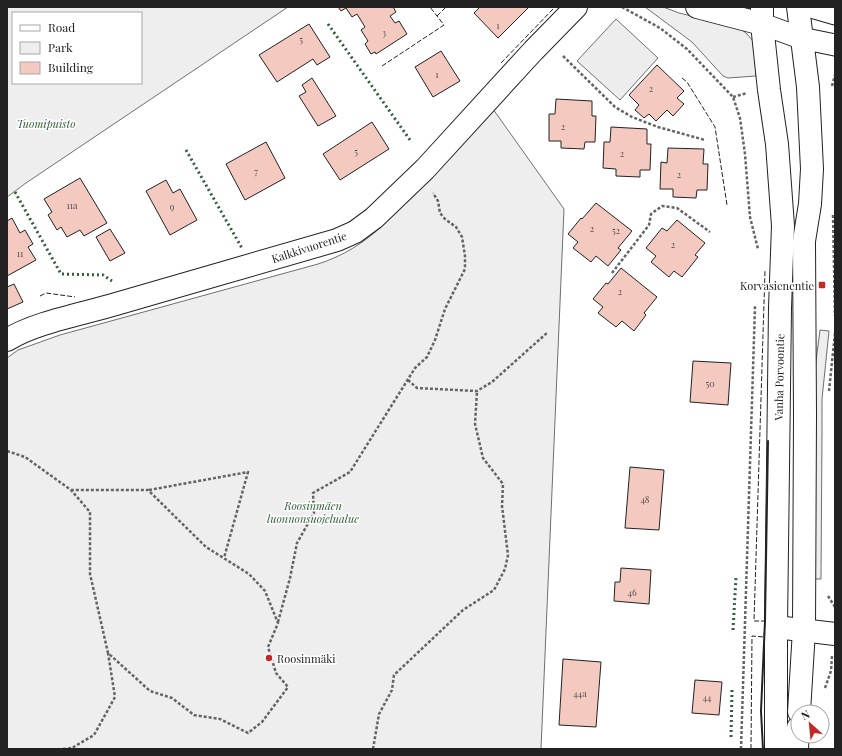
<svg xmlns="http://www.w3.org/2000/svg" width="842" height="756" viewBox="0 0 842 756" font-family="'Playfair Display',serif">
<rect width="100%" height="100%" fill="#fff"/>
<!-- green -->
<g fill="#eee" stroke="#6f6f6f" fill-rule="evenodd">
<path d="M7 7H288L26 183 7 197ZM13 13H141V83H13Z"/>
<polygon points="645,7 663,7 679,13 738,27 746,33 754,42 756,76 728,78 723,76 692,42"/>
<path d="M493 109 564 209 541 749H7V358L18 350 60 335 318 264C343 256 364 243 383 225Z"/>
<polygon points="820,330 829,331 822,399 822,433 821,579 813,579 814,377"/>
</g>
<!-- parking -->
<polygon fill="#ededed" stroke="#6f6f6f" points="616,19 658,58 620,100 577,61"/>
<!-- building -->
<g fill="#f3c9c0" stroke="#222">
<polygon points="338,7 393,7 396,12 390,16 395,23 399,21 407,34 376,54 375,52 371,54 365,44 368,41 361,30 365,27 357,14 352,17 346,8 341,11"/>
<polygon points="480,7 529,7 498,38 474,13"/>
<polygon points="309,24 330,57 317,65 313,59 277,82 259,55"/>
<polygon points="441,51 460,81 433,97 415,67"/>
<polygon points="657,65 684,91 677,98 684,104 673,116 667,110 656,121 649,114 644,118 635,110 639,105 629,95"/>
<polygon points="312,78 336,116 318,126 299,96 306,92 302,85"/>
<polygon points="556,99 592,101 592,116 596,116 595,142 585,142 584,149 561,148 561,141 549,141 549,114 555,114"/>
<polygon points="372,122 389,149 340,180 323,154"/>
<polygon points="611,127 647,129 647,144 651,144 650,170 640,170 640,177 616,176 616,169 603,168 604,142 610,142"/>
<polygon points="266,142 285,178 245,200 226,164"/>
<polygon points="668,148 704,149 703,164 708,164 707,190 697,190 696,198 673,197 673,189 660,189 661,162 667,163"/>
<polygon points="80,178 107,223 84,236 80,230 67,237 61,227 57,230 48,215 52,212 44,199"/>
<polygon points="166,180 173,193 180,189 197,220 170,235 146,191"/>
<polygon points="596,203 632,231 618,248 621,250 608,266 596,256 591,262 573,248 578,242 568,234 581,218 582,219"/>
<polygon points="12,218 20,233 25,230 33,244 28,247 36,260 7,276 7,221"/>
<polygon points="677,220 705,243 695,255 698,257 682,277 674,271 669,277 651,262 656,256 646,248 662,228 667,231"/>
<polygon points="110,229 125,253 110,261 96,237"/>
<polygon points="621,268 657,297 644,313 646,315 634,331 622,321 616,327 598,313 603,307 593,299 606,283 608,284"/>
<polygon points="14,284 23,302 7,309 7,287"/>
<polygon points="693,361 731,363 728,405 690,402"/>
<polygon points="630,467 664,470 659,530 625,528"/>
<polygon points="621,568 651,570 649,604 614,601 615,582 620,582"/>
<polygon points="563,659 601,662 596,727 559,725"/>
<polygon points="695,680 722,682 719,715 692,713"/>
</g>
<g fill="none" stroke-linecap="round" stroke-linejoin="round">
<!-- minor casing -->
<g stroke="#222" stroke-width="23">
<g id="minor">
<polyline points="811,7 835,14"/>
<polyline points="762,24 801,38 835,45"/>
</g>
</g>
<!-- tertiary casing -->
<g stroke="#222" stroke-width="24">
<g id="tertiary">
<polyline points="697,7 762,24"/>
<path d="M7 340C36 322 83 314 116 304 190 283 263 261 337 240L355 232 374 218 425 169 533 51 576 7"/>
<polyline points="776,627 835,634"/>
</g>
</g>
<!-- primary casing -->
<g stroke="#222" stroke-width="24">
<g id="primary">
<polyline points="762,7 762,24 769,90 777,144 783,226 780,308 776,627 776,749"/>
<polyline points="798,7 808,87 812,169 810,204 804,241 805,415 804,630 799,712"/>
<polyline points="797,749 798,728"/>
</g>
</g>
<!-- path -->
<g stroke="#646464" stroke-width="2.5" stroke-dasharray="3 2" stroke-linecap="butt">
<polyline points="622,7 660,28 687,49 733,97 740,118 745,154 750,217 758,249"/>
<polyline points="563,56 615,107 632,117 658,127 705,140"/>
<polyline points="832,86 835,75"/>
<polyline points="733,97 747,93"/>
<polyline points="833,215 835,316"/>
<polyline points="612,273 649,225 651,214 662,206 677,208 710,232"/>
<polyline points="408,380 417,388 477,391 492,382 548,332"/>
<polyline points="829,391 835,333"/>
<polyline points="7,451 25,457 71,490 90,512 90,574 108,653 150,691 172,698 194,715 220,719 248,733 262,722 288,687 276,673 268,647 278,623 265,591 249,574 206,547 148,490 71,490"/>
<polyline points="149,490 248,472 224,558"/>
<polyline points="828,596 835,607"/>
<polyline points="278,622 290,578 297,543 314,513 313,493 350,472 415,368 427,357 435,340 445,309 465,269 465,256 462,237 456,227 445,219 440,213 438,201 433,193"/>
<polyline points="825,688 831,671 832,656"/>
<polyline points="63,749 72,748 94,735 115,697 108,653"/>
<polyline points="373,749 379,714 392,690 394,675 463,610 494,590 505,569 508,555 502,506 503,484 483,458 475,424 477,391"/>
<polyline points="741,749 755,306"/>
</g>
<!-- minor -->
<use href="#minor" stroke="#fff" stroke-width="21"/>
<!-- tertiary -->
<use href="#tertiary" stroke="#fff" stroke-width="22"/>
<!-- primary -->
<use href="#primary" stroke="#fff" stroke-width="22"/>
<!-- hedge -->
<g stroke="#2f5e38" stroke-width="3" stroke-dasharray="2 3" stroke-linecap="butt">
<polyline points="328,24 410,140"/>
<polyline points="186,150 243,250"/>
<polyline points="15,192 61,274 103,275 112,281"/>
<polyline points="733,630 736,577"/>
<polyline points="731,737 732,689"/>
</g>
<!-- fence -->
<g stroke="#222" stroke-width="1" stroke-dasharray="5 2" stroke-linecap="butt">
<polyline points="437,16 446,7"/>
<polyline points="501,63 553,9"/>
<polyline points="382,66 444,25 430,7"/>
<polyline points="682,78 687,82 715,127 727,205"/>
<polyline points="40,296 46,293 75,297"/>
<polyline points="751,749 752,636 764,637 765,621 754,621 765,271"/>
</g>
<!-- wall -->
<polyline stroke="#222" stroke-width="2" points="763,749 761,711 765,621 768,441"/>
</g>
<!-- markers -->
<g fill="#c62828" stroke="#fff" stroke-width="1.5">
<rect x="818" y="281" width="8" height="8" rx="2"/>
<circle cx="269" cy="658" r="4"/>
</g>
<g text-anchor="middle" dominant-baseline="central" stroke-width="3" stroke-linejoin="round" paint-order="stroke">
<!-- number labels -->
<g font-size="9" fill="#564c4a">
<text x="498" y="25">1</text>
<text x="384" y="32">3</text>
<text x="301" y="39">5</text>
<text x="437" y="74">1</text>
<text x="651" y="88">2</text>
<text x="563" y="126">2</text>
<text x="356" y="151">5</text>
<text x="622" y="153">2</text>
<text x="256" y="171">7</text>
<text x="679" y="174">2</text>
<text x="72" y="205">11a</text>
<text x="172" y="206">9</text>
<text x="592" y="228">2</text>
<text x="616" y="230">52</text>
<text x="673" y="244">2</text>
<text x="20" y="253">11</text>
<text x="620" y="291">2</text>
<text x="710" y="383">50</text>
<text x="645" y="499">48</text>
<text x="632" y="592">46</text>
<text x="580" y="693">44a</text>
<text x="707" y="697">44</text>
</g>
<!-- park labels -->
<g font-size="11" font-style="italic" fill="#2f5e38" stroke="#fff">
<text x="46" y="123">Tuomipuisto</text>
<text x="313" y="505">Roosinmäen<tspan x="313" dy="13">luonnonsuojelualue</tspan></text>
</g>
<!-- street labels -->
<g font-size="11" fill="#222" stroke="#fff">
<text transform="translate(309 247) rotate(-18)">Kalkkivuorentie</text>
<text transform="translate(779 377) rotate(-89)">Vanha Porvoontie</text>
</g>
<!-- poi labels -->
<g font-size="11" fill="#222" stroke="#fff" text-anchor="end">
<text x="814" y="285">Korvasienentie</text>
<text x="277" y="658" text-anchor="start">Roosinmäki</text>
</g>
</g>
<!-- border -->
<rect width="842" height="756" fill="none" stroke="#222222" stroke-width="16"/>
<!-- legend -->
<rect x="12" y="12" width="130" height="72" fill="#ffffff" stroke="#a7a7a7"/>
<rect x="20" y="25" width="20" height="6" fill="#ffffff" stroke="#a7a7a7"/>
<text x="48" y="32" font-size="12" fill="#222222">Road</text>
<rect x="20" y="42" width="20" height="12" fill="#eeeeee" stroke="#a7a7a7"/>
<text x="48" y="52" font-size="12" fill="#222222">Park</text>
<rect x="20" y="62" width="20" height="12" fill="#f3c9c0" stroke="#a7a7a7"/>
<text x="48" y="72" font-size="12" fill="#222222">Building</text>
<!-- north arrow -->
<g transform="translate(810 724) rotate(333)"><circle r="19" fill="#ffffff" stroke="#a7a7a7"/>
<path d="M0-3L7 15L0 10L-7 15Z" fill="#c62828"/>
<text y="-6" font-size="11" font-weight="bold" text-anchor="middle" fill="#222222">N</text>
</g>
</svg>
